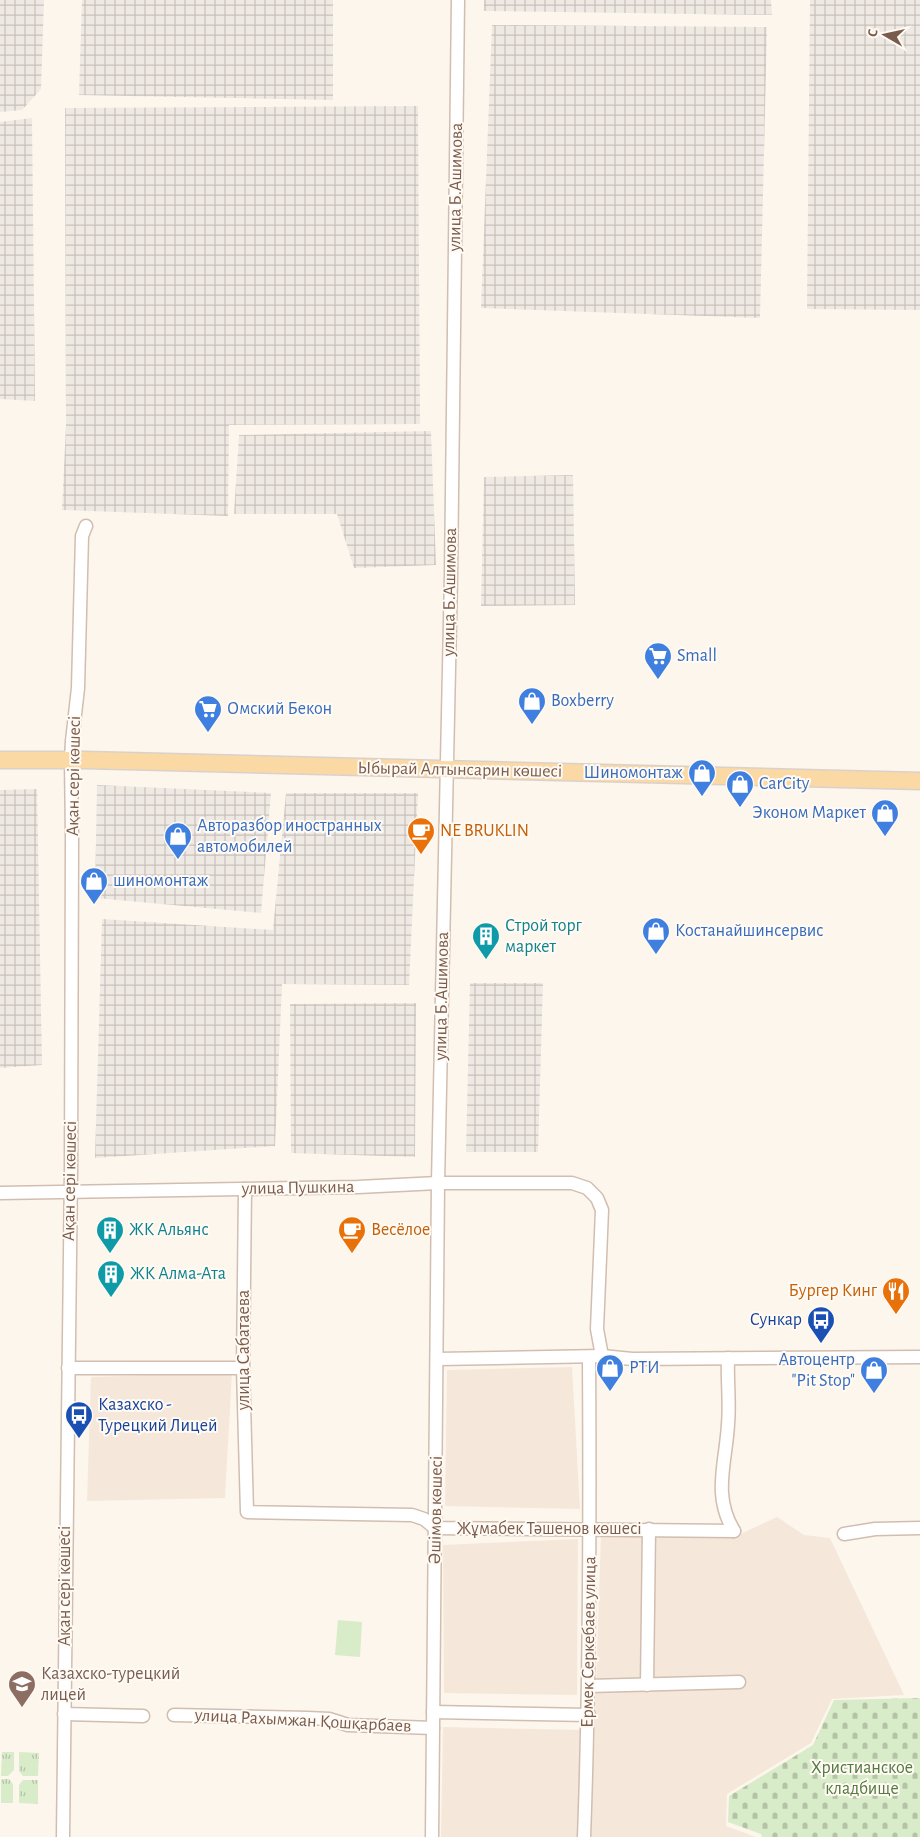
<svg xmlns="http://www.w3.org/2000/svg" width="920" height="1837" viewBox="0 0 920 1837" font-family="'Alegreya Sans',sans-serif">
<defs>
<pattern id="industrial-grid" width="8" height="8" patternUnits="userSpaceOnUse" patternTransform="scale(1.25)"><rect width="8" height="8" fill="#efe9e4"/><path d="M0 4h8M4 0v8" fill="none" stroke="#c7c0bb"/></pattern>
<pattern id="grass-tufts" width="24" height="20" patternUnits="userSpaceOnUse" patternTransform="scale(1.25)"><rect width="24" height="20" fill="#d8ecc9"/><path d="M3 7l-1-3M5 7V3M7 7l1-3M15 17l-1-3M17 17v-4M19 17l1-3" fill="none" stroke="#b4c2a5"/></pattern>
<pattern id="cemetery-stones" width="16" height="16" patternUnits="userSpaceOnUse" patternTransform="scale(1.25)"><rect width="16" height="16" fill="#d8ecc9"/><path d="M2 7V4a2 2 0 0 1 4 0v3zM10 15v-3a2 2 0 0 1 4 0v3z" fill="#b4c2a5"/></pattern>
</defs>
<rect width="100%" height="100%" fill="#fdf6ec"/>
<!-- residential -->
<g fill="#f5e8da">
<polygon points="572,1367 580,1509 445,1506 447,1370"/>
<polygon points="232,1372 225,1498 87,1501 91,1377"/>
<polygon points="777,1517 804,1535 830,1538 904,1695 832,1699 811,1743 727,1794 726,1826 756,1837 591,1837 601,1534 734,1537"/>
<polygon points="578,1539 577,1695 444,1693 443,1545"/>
<polygon points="443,1727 582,1730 578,1837 441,1837"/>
</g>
<!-- industrial -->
<g fill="url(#industrial-grid)">
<polygon points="0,0 44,0 41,89 22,110 0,112"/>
<polygon points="82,0 333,0 333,100 79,95"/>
<polygon points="484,0 771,0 772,15 484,11"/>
<polygon points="810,0 920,0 920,310 807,309"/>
<polygon points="492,25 767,27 760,318 481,308"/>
<polygon points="418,106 420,424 229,425 228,516 62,510 66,426 65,108"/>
<polygon points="32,118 35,401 0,399 0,122"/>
<polygon points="431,431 436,565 354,568 337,514 234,514 239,435"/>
<polygon points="573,475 575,605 481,606 484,477"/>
<polygon points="97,785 271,793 261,913 95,898"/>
<polygon points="37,789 42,1065 0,1068 0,790"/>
<polygon points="286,793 418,793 409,985 282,984 275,1146 95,1158 102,919 273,930"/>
<polygon points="470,983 543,983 538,1152 466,1152"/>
<polygon points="416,1003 415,1157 291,1153 290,1004"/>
</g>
<!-- grass -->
<g fill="url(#grass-tufts)">
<polygon points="2,1752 14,1752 14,1770 8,1776 1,1776"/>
<polygon points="19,1752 39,1753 38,1776 23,1776 19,1771"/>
<polygon points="1,1779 9,1779 13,1784 13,1803 1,1803"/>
<polygon points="23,1780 38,1780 38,1804 19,1803 19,1785"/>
</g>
<!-- cemetery -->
<polygon fill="url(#cemetery-stones)" points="920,1698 920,1837 762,1837 761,1834 728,1822 729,1796 813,1745 834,1700"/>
<!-- park -->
<polygon fill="#d8ecc9" points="338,1620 362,1622 360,1657 335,1655"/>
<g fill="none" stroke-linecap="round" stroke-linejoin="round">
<!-- minor casing -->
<g stroke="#d1beb0" stroke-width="15">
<g id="minor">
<polyline points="245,1189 243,1368 247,1512 412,1515 424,1519 435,1528 734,1531"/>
<polyline points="0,1193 358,1187 438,1183 572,1183 587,1188 597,1198 602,1210 597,1329 602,1356"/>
<path d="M728 1358C727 1380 730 1402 728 1424 726 1463 712 1495 734 1531"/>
<polyline points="438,1359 602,1356 632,1359 920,1357"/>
<polyline points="68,1368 243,1368"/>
<polyline points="844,1534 875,1529 920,1528"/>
<polyline points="647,1685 649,1529"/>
<polyline points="589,1686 739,1682"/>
<polyline points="433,1712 589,1715"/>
<polyline points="64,1714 143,1716"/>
<polyline points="174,1715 307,1718 329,1719 348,1725 433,1728"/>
<polyline points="63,1837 71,1172 72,837 71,759 72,741 78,688 82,536 86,526"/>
<polyline points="432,1837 438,1183 451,575 458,0"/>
<path d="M584 1837C590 1677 590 1517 589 1357"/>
</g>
</g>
<!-- major casing -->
<g stroke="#dad1cd" stroke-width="19">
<polyline id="major" points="0,760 85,760 920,781"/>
</g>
<!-- minor -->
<use href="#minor" stroke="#fff" stroke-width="12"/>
<!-- major -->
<use href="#major" stroke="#fbd9a5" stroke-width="16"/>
</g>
<!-- icons -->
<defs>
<g id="supermarket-pin" transform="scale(1.4375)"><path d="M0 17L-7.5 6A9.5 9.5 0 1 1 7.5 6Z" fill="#3f7fe0" stroke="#fffaf3"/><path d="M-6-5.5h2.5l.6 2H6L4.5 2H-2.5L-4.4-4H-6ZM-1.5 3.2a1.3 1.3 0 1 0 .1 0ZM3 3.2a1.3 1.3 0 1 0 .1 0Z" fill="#fff"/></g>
<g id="shop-pin" transform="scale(1.4375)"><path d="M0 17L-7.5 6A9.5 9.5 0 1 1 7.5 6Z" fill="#3f7fe0" stroke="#fffaf3"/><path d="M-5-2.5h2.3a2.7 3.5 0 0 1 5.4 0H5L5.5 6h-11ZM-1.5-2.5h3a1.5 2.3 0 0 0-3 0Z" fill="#fff"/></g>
<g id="cafe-pin" transform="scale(1.4375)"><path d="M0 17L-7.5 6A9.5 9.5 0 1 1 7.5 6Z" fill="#e8710a" stroke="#fffaf3"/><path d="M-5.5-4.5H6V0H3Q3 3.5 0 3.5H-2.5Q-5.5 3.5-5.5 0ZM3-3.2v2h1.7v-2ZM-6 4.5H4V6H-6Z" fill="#fff"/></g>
<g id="building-pin" transform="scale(1.4375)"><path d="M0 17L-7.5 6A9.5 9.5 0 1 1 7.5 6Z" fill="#0f9aa8" stroke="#fffaf3"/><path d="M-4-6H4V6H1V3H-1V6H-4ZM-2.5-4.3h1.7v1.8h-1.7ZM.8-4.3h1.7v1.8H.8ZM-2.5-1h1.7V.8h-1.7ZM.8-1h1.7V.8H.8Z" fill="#fff"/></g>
<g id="restaurant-pin" transform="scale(1.4375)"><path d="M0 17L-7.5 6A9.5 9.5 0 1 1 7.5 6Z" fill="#e8710a" stroke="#fffaf3"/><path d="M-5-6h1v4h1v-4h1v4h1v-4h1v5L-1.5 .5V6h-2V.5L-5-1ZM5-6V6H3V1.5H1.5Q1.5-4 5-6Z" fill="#fff"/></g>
<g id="bus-pin" transform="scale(1.4375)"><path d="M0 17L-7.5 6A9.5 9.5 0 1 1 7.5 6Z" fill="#1a4fb4" stroke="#fffaf3"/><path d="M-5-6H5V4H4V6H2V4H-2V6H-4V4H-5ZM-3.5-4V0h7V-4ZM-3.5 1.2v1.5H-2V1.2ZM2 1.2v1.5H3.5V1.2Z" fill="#fff"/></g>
<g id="university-pin" transform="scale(1.4375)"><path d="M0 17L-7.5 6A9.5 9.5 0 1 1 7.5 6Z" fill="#8d6e63" stroke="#fffaf3"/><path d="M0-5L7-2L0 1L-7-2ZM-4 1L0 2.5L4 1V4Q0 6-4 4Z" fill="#fff"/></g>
</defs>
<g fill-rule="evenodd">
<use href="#supermarket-pin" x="658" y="656"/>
<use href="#shop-pin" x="532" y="701"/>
<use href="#supermarket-pin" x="208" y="709"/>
<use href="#shop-pin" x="702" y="773"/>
<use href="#shop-pin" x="740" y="784"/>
<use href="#shop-pin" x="885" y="813"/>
<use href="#cafe-pin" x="421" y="831"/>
<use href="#shop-pin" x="178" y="836"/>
<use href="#shop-pin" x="94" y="881"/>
<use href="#shop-pin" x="656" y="931"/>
<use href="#building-pin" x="486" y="936"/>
<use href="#building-pin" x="110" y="1230"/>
<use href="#cafe-pin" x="352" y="1230"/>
<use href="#building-pin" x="111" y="1274"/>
<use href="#restaurant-pin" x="896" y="1291"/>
<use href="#bus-pin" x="821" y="1320"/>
<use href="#shop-pin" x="610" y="1368"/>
<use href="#shop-pin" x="874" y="1370"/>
<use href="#bus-pin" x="79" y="1415"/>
<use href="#university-pin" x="22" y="1684"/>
</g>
<g text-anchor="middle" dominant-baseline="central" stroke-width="4" stroke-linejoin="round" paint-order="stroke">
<!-- street labels -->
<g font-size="18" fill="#7a5c4d" stroke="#fffaf3">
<text transform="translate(456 187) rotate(-89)">улица Б.Ашимова</text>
<text transform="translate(450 592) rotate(-89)">улица Б.Ашимова</text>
<text transform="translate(460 770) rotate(1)">Ыбырай Алтынсарин көшесі</text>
<text transform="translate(74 776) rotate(-89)">Ақан сері көшесі</text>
<text transform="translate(442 996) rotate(-89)">улица Б.Ашимова</text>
<text transform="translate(70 1181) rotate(-89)">Ақан сері көшесі</text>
<text transform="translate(298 1188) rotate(-1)">улица Пушкина</text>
<text transform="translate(244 1350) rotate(-90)">улица Сабатаева</text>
<text transform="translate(436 1510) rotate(-89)">Әшімов көшесі</text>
<text x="549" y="1529">Жұмабек Тәшенов көшесі</text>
<text transform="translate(65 1586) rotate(-90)">Ақан сері көшесі</text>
<text transform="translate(589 1642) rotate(-89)">Ермек Серкебаев улица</text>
<text transform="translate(303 1721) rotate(3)">улица Рахымжан Қошқарбаев</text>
</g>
<!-- shop labels -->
<g font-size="18" fill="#366cbe" stroke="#fffaf3" text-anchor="start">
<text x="677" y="656">Small</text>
<text x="551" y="701">Boxberry</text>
<text x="227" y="709">Омский Бекон</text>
<text x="683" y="773" text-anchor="end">Шиномонтаж</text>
<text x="759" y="784">CarCity</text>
<text x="866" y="813" text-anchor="end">Эконом Маркет</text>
<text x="197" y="826">Авторазбор иностранных<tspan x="197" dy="21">автомобилей</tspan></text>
<text x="113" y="881">шиномонтаж</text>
<text x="675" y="931">Костанайшинсервис</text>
<text x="855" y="1360" text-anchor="end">Автоцентр<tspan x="855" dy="21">"Pit Stop"</tspan></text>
<text x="629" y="1368">РТИ</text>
</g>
<!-- food labels -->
<g font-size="18" fill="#c56008" stroke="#fffaf3" text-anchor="start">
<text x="440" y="831">NE BRUKLIN</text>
<text x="371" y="1230">Весёлое</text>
<text x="877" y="1291" text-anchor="end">Бургер Кинг</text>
</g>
<!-- culture labels -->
<g font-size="18" fill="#0d838f" stroke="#fffaf3" text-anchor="start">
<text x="505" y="926">Строй торг<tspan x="505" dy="21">маркет</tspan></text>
<text x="129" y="1230">ЖК Альянс</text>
<text x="130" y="1274">ЖК Алма-Ата</text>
</g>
<!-- transit labels -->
<g font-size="18" fill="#164399" stroke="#fffaf3" text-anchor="end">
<text x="802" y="1320">Сункар</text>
<text x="98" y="1405" text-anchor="start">Казахско -<tspan x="98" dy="21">Турецкий Лицей</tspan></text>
</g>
<!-- education labels -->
<g font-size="18" fill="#785e54" stroke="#fffaf3" text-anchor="start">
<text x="41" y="1674">Казахско-турецкий<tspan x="41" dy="21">лицей</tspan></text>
</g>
<!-- park labels -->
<g font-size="18" fill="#537a41" stroke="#fffaf3">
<text x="862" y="1768">Христианское<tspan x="862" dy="21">кладбище</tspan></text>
</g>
</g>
<!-- north arrow -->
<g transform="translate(885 35) rotate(279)" stroke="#fffaf3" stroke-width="4" paint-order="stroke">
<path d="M0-4L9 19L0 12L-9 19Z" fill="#7a5c4d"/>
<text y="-8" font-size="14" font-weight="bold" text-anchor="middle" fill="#7a5c4d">С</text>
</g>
</svg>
